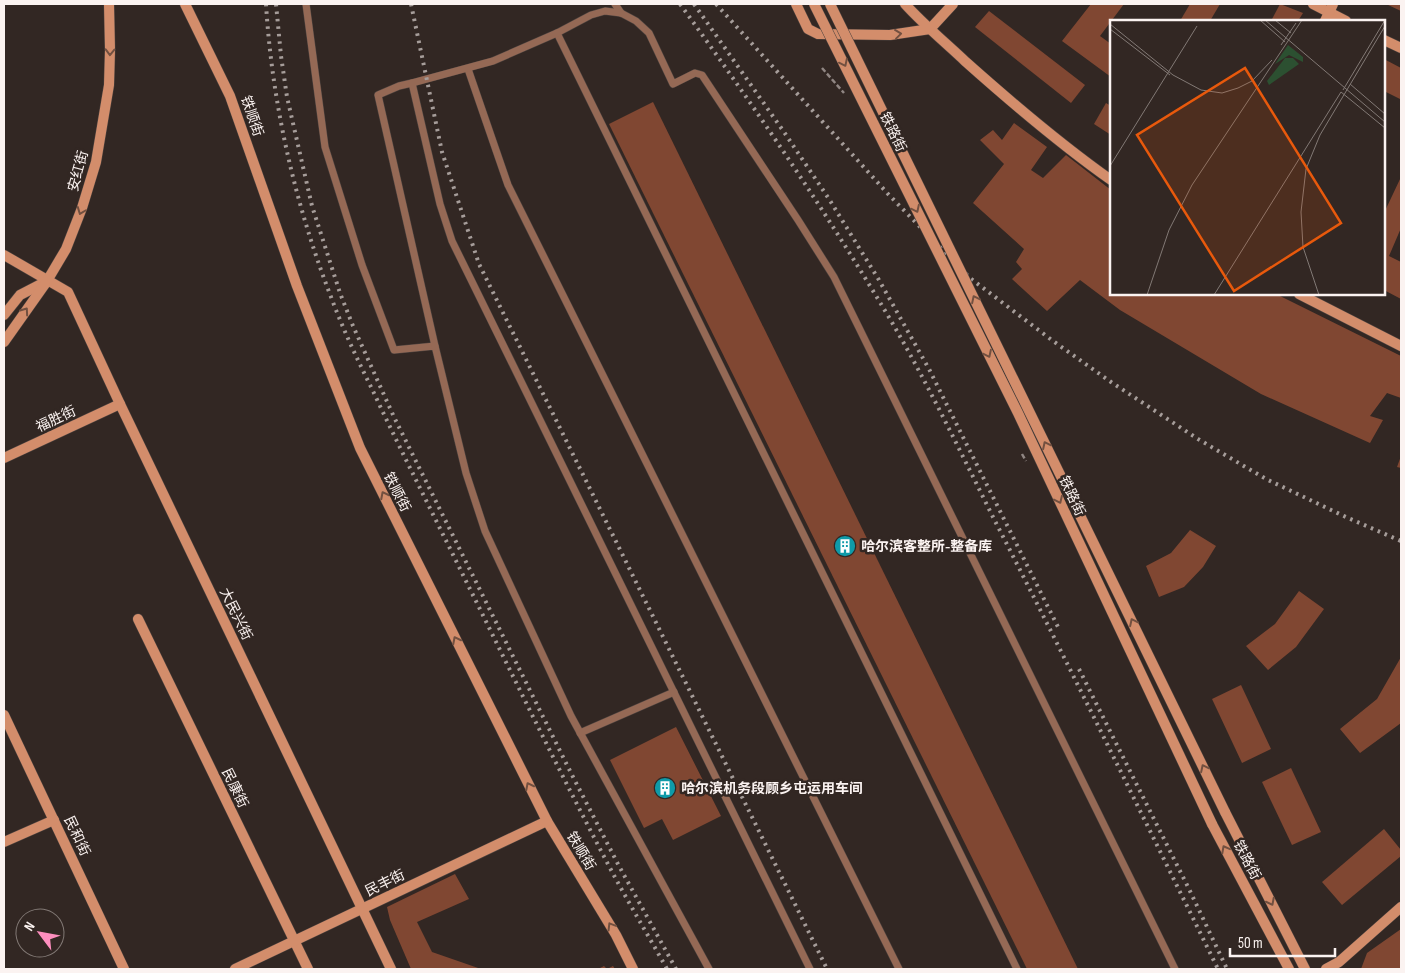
<svg xmlns="http://www.w3.org/2000/svg" width="1405" height="973" viewBox="0 0 1405 973" font-family="'Sofia Sans Condensed','Noto Sans SC',sans-serif">
<rect width="100%" height="100%" fill="#322723"/>
<!-- building -->
<g fill="#804732">
<polygon points="1091,4 1124,4 1100,36 1111,44 1111,77 1062,41"/>
<polygon points="1190,4 1220,4 1210,21 1180,21"/>
<polygon points="1280,4 1303,13 1298,21 1271,21"/>
<polygon points="1386,4 1401,4 1401,11"/>
<polygon points="989,11 1085,85 1071,103 975,27"/>
<polygon points="1384,59 1401,68 1401,96 1400,99 1384,91"/>
<polygon points="653,102 1078,969 1027,969 609,124"/>
<polygon points="1106,103 1111,106 1111,135 1094,124"/>
<polygon points="1014,123 1047,147 1031,170 1043,178 1066,155 1111,190 1111,294 1276,294 1401,356 1401,398 1387,393 1370,416 1383,420 1370,443 1261,394 1120,310 1080,280 1047,311 1012,279 1022,269 1016,262 1024,249 973,203 1004,164 980,140 993,130 1002,140"/>
<polygon points="1401,177 1401,228 1389,256 1401,262 1401,299 1384,290 1384,213"/>
<polygon points="1401,456 1401,468 1397,467"/>
<polygon points="1190,530 1216,546 1203,567 1184,587 1159,597 1146,566 1171,553"/>
<polygon points="1299,591 1324,609 1296,647 1268,670 1246,646 1275,624"/>
<polygon points="1401,657 1401,723 1360,753 1340,729 1377,699"/>
<polygon points="1241,685 1271,749 1242,763 1212,699"/>
<polygon points="676,727 721,816 673,840 662,819 644,828 610,760"/>
<polygon points="1291,768 1321,832 1292,845 1262,782"/>
<polygon points="1384,829 1401,850 1401,856 1342,905 1322,882"/>
<polygon points="455,874 469,899 417,922 432,952 481,969 411,969 390,920 387,907"/>
<polygon points="1401,929 1401,967 1399,969 1361,969 1367,953"/>
<polygon points="604,966 607,969 613,966 615,969 598,969"/>
</g>
<g fill="none" stroke-linecap="round" stroke-linejoin="round">
<!-- lane casing -->
<g stroke="#4e4440" stroke-width="8">
<g id="lane">
<polyline points="306,4 325,147 362,265 394,350 435,346 466,473 485,531 571,716 709,969"/>
<polyline points="615,4 621,13"/>
<polyline points="557,33 1017,969"/>
<polyline points="468,69 508,185 899,969"/>
<polyline points="412,83 399,86 378,95 435,346"/>
<polyline points="580,733 674,692"/>
<polyline points="810,969 452,241 440,204 412,83 493,61 557,33 591,15 605,11 621,13 636,21 649,33 673,84 695,73 702,75 798,220 834,277 1175,969"/>
</g>
</g>
<!-- secondary casing -->
<g stroke="#4e4440" stroke-width="11">
<g id="secondary">
<polyline points="185,4 230,96 297,286 360,448 547,821 616,935 633,969"/>
<polyline points="796,4 808,29 818,34 890,35 930,29"/>
<path d="M905 4C924 25 946 43 966 62 1012 103 1060 144 1111 180"/>
<polyline points="1313,4 1346,21"/>
<polyline points="1325,21 1333,4"/>
<polyline points="930,29 953,4"/>
<polyline points="1384,40 1401,48"/>
<polyline points="4,255 68,292 120,404 391,969"/>
<polyline points="1299,294 1401,346"/>
<polyline points="4,315 20,295 47,281 66,249 82,208 96,162 109,85 110,50 109,4"/>
<polyline points="4,342 45,284"/>
<polyline points="4,458 120,404"/>
<polyline points="138,619 308,969"/>
<polyline points="4,715 124,969"/>
<polyline points="1225,812 1305,969"/>
<polyline points="1212,824 1289,969"/>
<polyline points="4,842 54,820"/>
<polyline points="235,969 547,821"/>
<polyline points="1326,969 1339,962 1401,907"/>
</g>
</g>
<!-- path -->
<g stroke="#908683" stroke-width="2.5" stroke-dasharray="5 2.5" stroke-linecap="butt">
<polyline points="822,68 844,93"/>
<polyline points="1022,454 1026,461"/>
</g>
<!-- lane -->
<use href="#lane" stroke="#956955" stroke-width="7"/>
<!-- secondary -->
<use href="#secondary" stroke="#d38d6b" stroke-width="10"/>
<!-- rail -->
<g stroke="#a69d9a" stroke-width="4" stroke-dasharray="2.5 5" stroke-linecap="butt">
<path d="M266 4C272 103 295 204 331 297 343 329 357 359 372 389 402 453 434 516 465 579 513 676 560 773 610 868 628 902 648 935 667 969"/>
<polyline points="276,4 281,56 287,97 312,206 340,293 353,326 394,417 572,775 619,866 676,969"/>
<polyline points="411,4 442,152 479,264 827,969"/>
<path d="M680 4C754 106 825 210 890 319 928 384 961 453 995 521 1071 669 1144 819 1218 969"/>
<polyline points="694,4 784,132 829,199 879,280 929,369 1059,629"/>
<polyline points="716,4 889,195 970,278 1053,341 1111,382 1198,439 1266,479 1348,518 1401,541"/>
<polyline points="1079,669 1189,889 1227,969"/>
</g>
<!-- secondary-bridge casing -->
<g stroke="#4e4440" stroke-width="11" stroke-linecap="butt">
<g id="secondary-bridge">
<polyline points="814,4 1018,413 1212,824"/>
<polyline points="830,4 1225,812"/>
</g>
</g>
<!-- secondary-bridge -->
<use href="#secondary-bridge" stroke="#d38d6b" stroke-width="10"/>
</g>
<!-- one-way arrows -->
<defs><path id="oneway-chevron" d="M-2-3.5L2.5 0L-2 3.5" fill="none" stroke-width="1.6" stroke-linecap="round" stroke-linejoin="round" transform="scale(1.25)"/></defs>
<g stroke="#725040">
<use href="#oneway-chevron" transform="translate(898 34) rotate(-7)"/>
<use href="#oneway-chevron" transform="translate(110 52) rotate(91)"/>
<use href="#oneway-chevron" transform="translate(844 63) rotate(64)"/>
<use href="#oneway-chevron" transform="translate(916 209) rotate(64)"/>
<use href="#oneway-chevron" transform="translate(81 211) rotate(111)"/>
<use href="#oneway-chevron" transform="translate(975 299) rotate(-116)"/>
<use href="#oneway-chevron" transform="translate(25 311) rotate(-55)"/>
<use href="#oneway-chevron" transform="translate(988 354) rotate(64)"/>
<use href="#oneway-chevron" transform="translate(1046 445) rotate(-116)"/>
<use href="#oneway-chevron" transform="translate(384 495) rotate(-117)"/>
<use href="#oneway-chevron" transform="translate(1059 500) rotate(65)"/>
<use href="#oneway-chevron" transform="translate(1133 622) rotate(-116)"/>
<use href="#oneway-chevron" transform="translate(456 640) rotate(-117)"/>
<use href="#oneway-chevron" transform="translate(1204 768) rotate(-116)"/>
<use href="#oneway-chevron" transform="translate(529 786) rotate(-117)"/>
<use href="#oneway-chevron" transform="translate(1225 849) rotate(-118)"/>
<use href="#oneway-chevron" transform="translate(1271 902) rotate(63)"/>
<use href="#oneway-chevron" transform="translate(611 926) rotate(-121)"/>
</g>
<!-- icons -->
<defs>
<g id="building-disc" transform="scale(1.125)"><circle r="9.5" fill="#0f9aa8" stroke="#322723"/><path d="M-4-6H4V6H1V3H-1V6H-4ZM-2.5-4.3h1.7v1.8h-1.7ZM.8-4.3h1.7v1.8H.8ZM-2.5-1h1.7V.8h-1.7ZM.8-1h1.7V.8H.8Z" fill="#fff"/></g>
</defs>
<g fill-rule="evenodd">
<use href="#building-disc" x="845" y="546"/>
<use href="#building-disc" x="665" y="788"/>
</g>
<g text-anchor="middle" dominant-baseline="central" stroke-width="5" stroke-linejoin="round" paint-order="stroke">
<!-- street labels -->
<g font-size="14" fill="#fbf3f1" stroke="#322723">
<text transform="translate(252 116) rotate(71)">铁顺街</text>
<text transform="translate(893 132) rotate(64)">铁路街</text>
<text transform="translate(78 171) rotate(-75)">安红街</text>
<text transform="translate(56 419) rotate(-25)">福胜街</text>
<text transform="translate(397 492) rotate(63)">铁顺街</text>
<text transform="translate(1072 496) rotate(65)">铁路街</text>
<text transform="translate(236 614) rotate(64)">大民兴街</text>
<text transform="translate(235 788) rotate(64)">民康街</text>
<text transform="translate(77 836) rotate(65)">民和街</text>
<text transform="translate(581 851) rotate(59)">铁顺街</text>
<text transform="translate(1247 860) rotate(62)">铁路街</text>
<text transform="translate(385 883) rotate(-26)">民丰街</text>
</g>
<!-- poi labels -->
<g font-size="14" font-weight="bold" fill="#fbf3f1" stroke="#322723" text-anchor="start">
<text x="861" y="546">哈尔滨客整所-整备库</text>
<text x="681" y="788">哈尔滨机务段顾乡屯运用车间</text>
</g>
</g>
<!-- overview -->
<g transform="translate(1110 20)">
<rect width="275" height="275" fill="#322723"/>
<path d="M178 25 193 37V42L179 35 165 44ZM175 38H183L189 44 159 65 157 61Z" fill="#2c5031"/>
<path fill="none" stroke="#827975" stroke-width="1" d="M150 0 175 22M155 0 275 102M165 0 181 13M0 4 63 55 91 70 112 73 128 68 142 61 162 40M0 9 60 55M171 25 186 3M240 64 275 94M233 70 275 0M0 146 87 6M37 275 59 210 82 165 192 0M104 275 231 72 275 108M209 275 193 227 191 192 196 149 210 115 275 6"/>
<path fill="#e8590c" fill-opacity="0.15" stroke="#e8590c" stroke-width="2.5" d="M135 48 231 203 124 271 27 115Z"/>
<rect width="275" height="275" fill="none" stroke="#fbf3f1" stroke-width="2.5"/>
</g>
<!-- border -->
<rect width="1405" height="973" fill="none" stroke="#fbf3f1" stroke-width="10"/>
<!-- north arrow -->
<g transform="translate(40 933) rotate(302)"><circle r="24" fill="#322723" stroke="#827975"/>
<path d="M0-4L9 19L0 12L-9 19Z" fill="#fd8ebe"/>
<text y="-8" font-size="14" font-weight="bold" text-anchor="middle" fill="#fbf3f1">N</text>
</g>
<!-- scale -->
<path d="M1230 948v8h105v-8" fill="none" stroke="#fbf3f1" stroke-width="2.5"/>
<text x="1238" y="948" font-size="15" fill="#fbf3f1" stroke="#322723" stroke-width="4" paint-order="stroke">50 m</text>
</svg>
